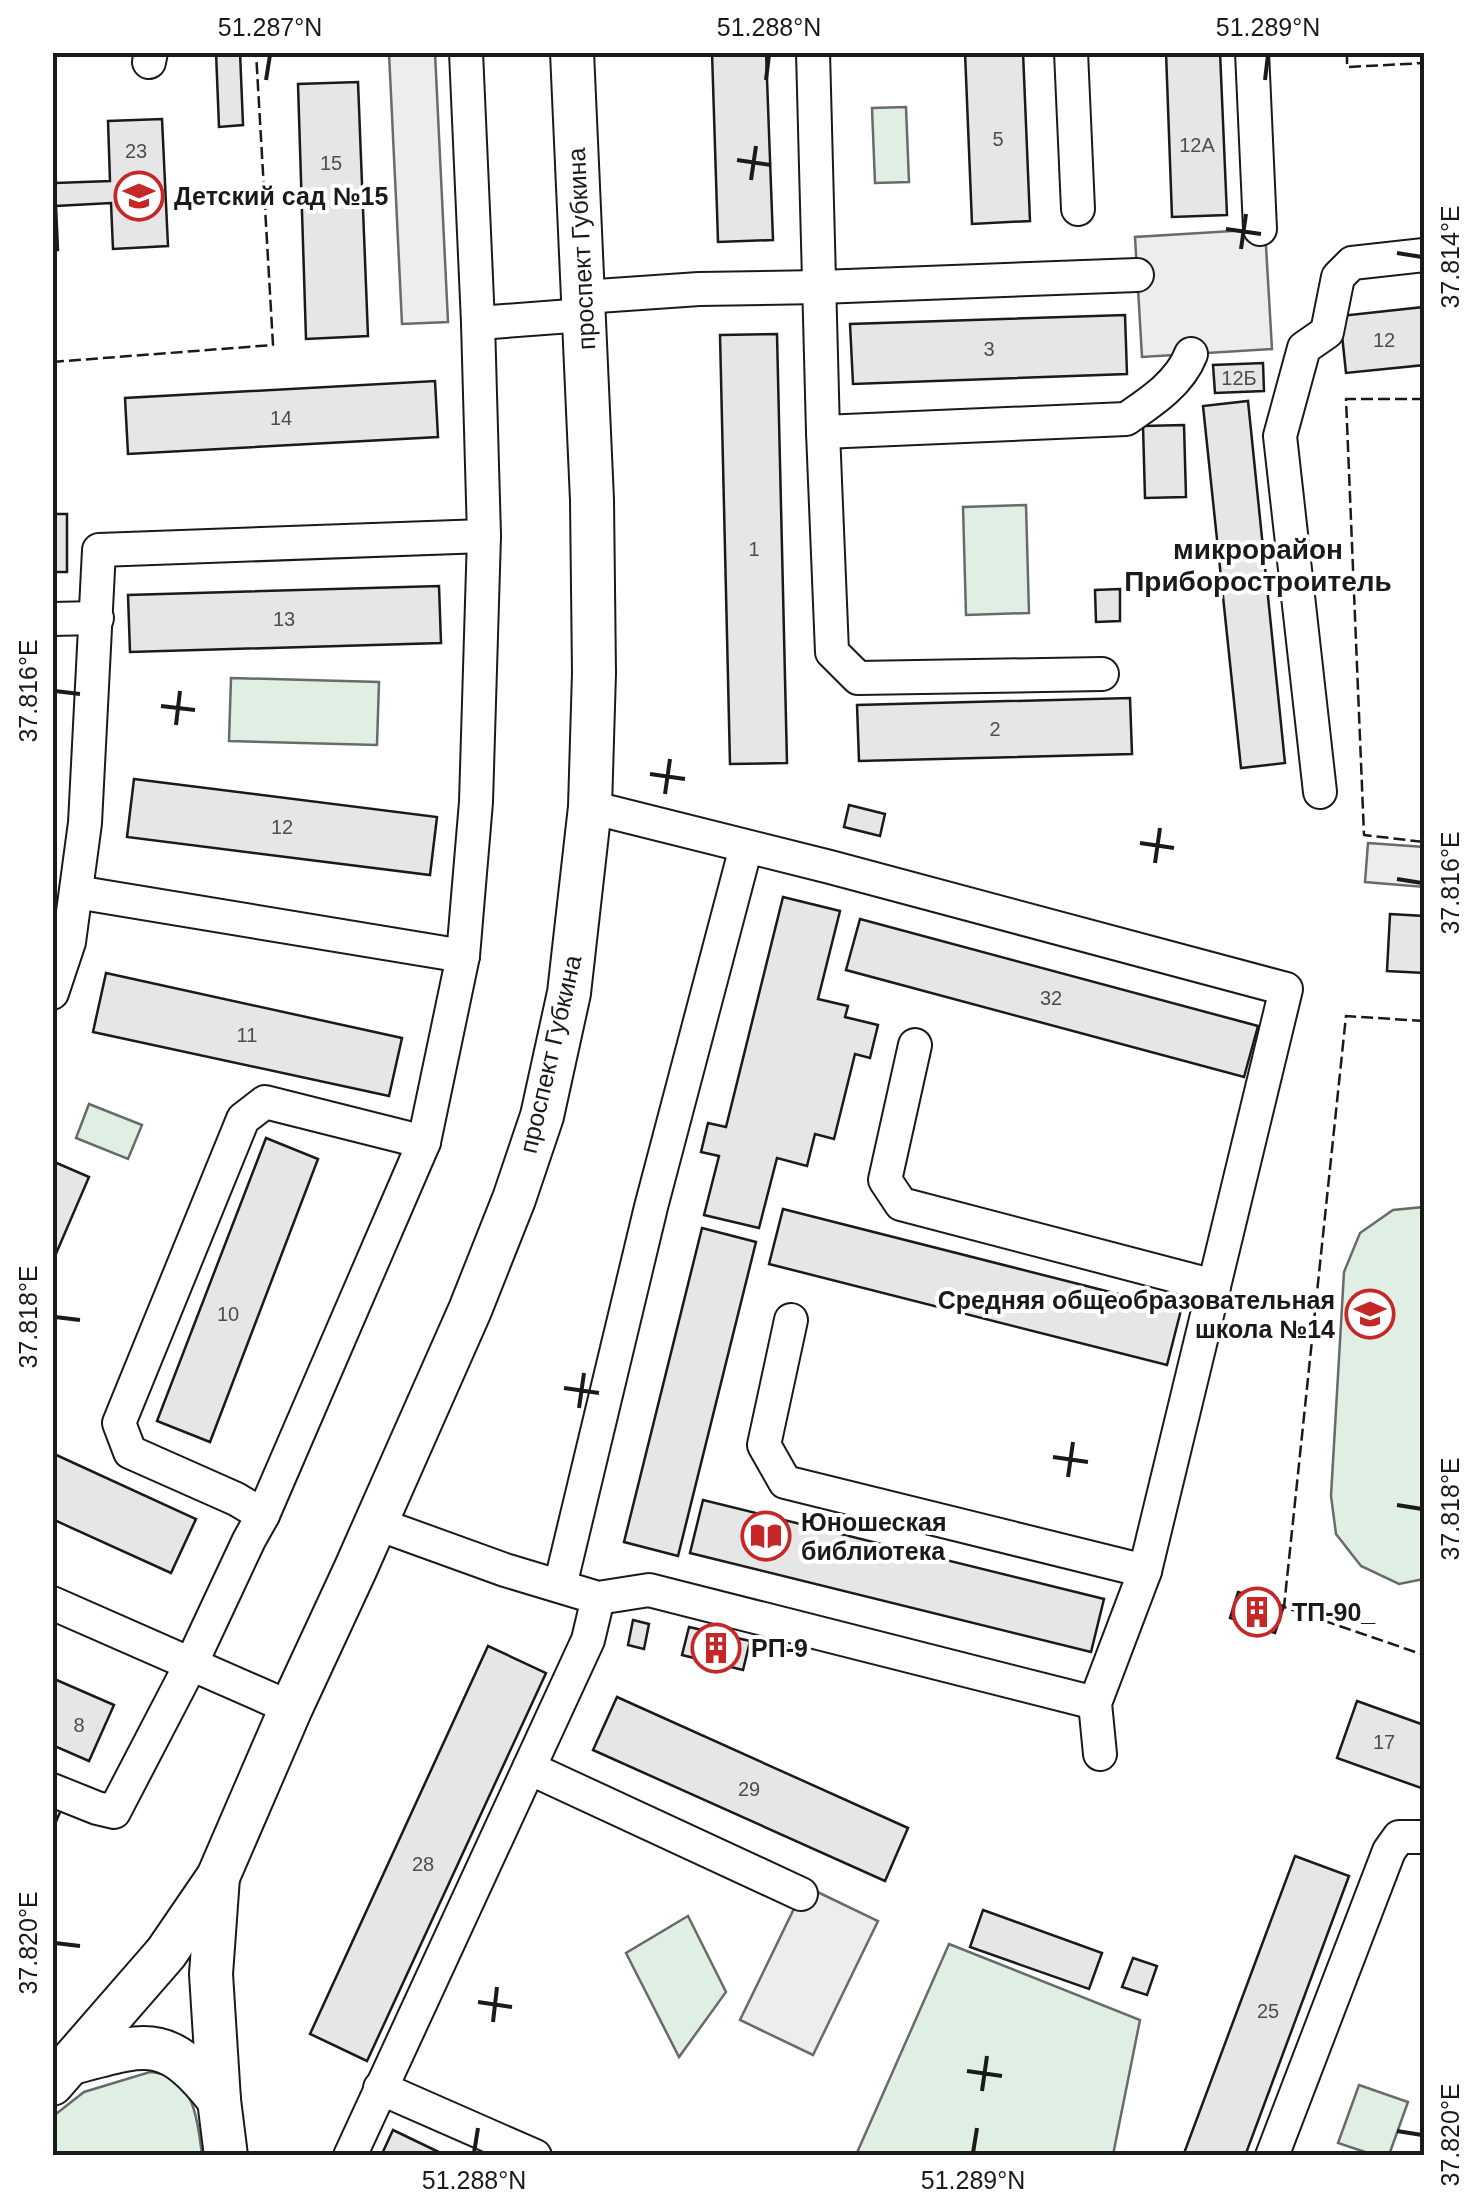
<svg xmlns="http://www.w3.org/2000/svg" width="1477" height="2208" viewBox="0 0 1477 2208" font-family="Helvetica,sans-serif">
<rect width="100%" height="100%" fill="#fff"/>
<!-- green -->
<g fill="#e0efe3" stroke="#6a6a6a" stroke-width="2.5">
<polygon points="906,107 909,182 875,183 872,108"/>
<polygon points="1026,505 1029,613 966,615 963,507"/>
<polygon points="231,678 379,682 377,745 229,741"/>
<polygon points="89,1104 142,1125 128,1159 76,1138"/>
<polygon points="1424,1207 1424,1579 1399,1584 1361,1566 1336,1534 1331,1496 1344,1272 1360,1233 1393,1210"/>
<polygon points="688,1916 726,1992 679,2057 626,1953"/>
<polygon points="949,1944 1140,2020 1113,2155 856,2155"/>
<path d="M150 2072C156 2073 161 2073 167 2075 195 2085 199 2130 202 2155H53L52 2117 84 2092Z"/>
<polygon points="1359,2085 1408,2102 1389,2155 1374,2155 1338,2143"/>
</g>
<!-- parking -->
<g fill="#ededed" stroke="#6a6a6a" stroke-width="2.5">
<polygon points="389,53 435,53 448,322 402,324"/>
<polygon points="1265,229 1272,349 1142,357 1135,237"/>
<polygon points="1368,843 1424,847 1424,887 1365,882"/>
<polygon points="805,1886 878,1921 813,2055 740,2020"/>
</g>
<!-- building -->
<g fill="#e6e6e6" stroke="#1a1a1a" stroke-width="2.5">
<polygon points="216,52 240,52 243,125 219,127"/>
<polygon points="712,52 766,52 773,240 718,242"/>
<polygon points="965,52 1023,52 1030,221 972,224"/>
<polygon points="1166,52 1220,52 1227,215 1172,217"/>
<polygon points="358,82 368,336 306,339 298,84"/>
<polygon points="52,91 56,183 110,181 108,121 162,119 168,246 113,249 111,203 56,206 58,250 52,250"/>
<polygon points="1424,307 1424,365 1346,373 1340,316"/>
<polygon points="1125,315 1127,374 853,384 850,324"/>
<polygon points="777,334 787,763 730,764 720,335"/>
<polygon points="1263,363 1264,391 1215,393 1213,365"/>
<polygon points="435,381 438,437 128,454 125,398"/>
<polygon points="1248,401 1285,763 1241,768 1203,406"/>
<polygon points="1184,425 1186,497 1145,498 1143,426"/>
<rect x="52" y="514" width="15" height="58"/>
<polygon points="439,586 441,643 130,652 128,595"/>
<polygon points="1120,589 1120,621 1096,622 1095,590"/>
<polygon points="1130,698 1132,754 859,761 857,705"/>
<polygon points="134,779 437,817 430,875 127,837"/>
<polygon points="849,805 885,814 880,836 844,827"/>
<polygon points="783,897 840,911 818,999 848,1006 845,1017 878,1025 870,1058 855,1054 834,1139 815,1134 807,1166 777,1158 759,1228 704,1215 719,1156 701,1152 708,1123 726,1127"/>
<polygon points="1390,914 1424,916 1424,973 1387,971"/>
<polygon points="860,919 1258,1026 1244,1077 846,970"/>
<polygon points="106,973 402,1038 389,1096 93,1032"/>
<polygon points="266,1138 318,1159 210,1442 157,1421"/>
<polygon points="52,1161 89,1177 52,1263"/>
<polygon points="783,1209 1181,1310 1167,1365 769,1264"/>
<polygon points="702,1228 756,1242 678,1556 624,1542"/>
<polygon points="52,1453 196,1519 171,1573 52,1519"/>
<polygon points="703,1500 1104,1599 1091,1652 690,1553"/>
<polygon points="1238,1592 1284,1606 1275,1633 1230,1618"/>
<polygon points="633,1620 649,1624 644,1649 628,1645"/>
<polygon points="689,1627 750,1641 743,1670 682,1655"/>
<polygon points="488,1646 546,1673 367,2061 310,2034"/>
<polygon points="52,1678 114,1705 89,1761 52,1745"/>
<polygon points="617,1697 908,1828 885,1881 593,1750"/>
<polygon points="1357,1701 1424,1725 1424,1789 1337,1758"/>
<polygon points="52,1798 64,1803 52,1831"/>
<polygon points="1295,1856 1349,1876 1245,2156 1183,2156"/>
<polygon points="983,1910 1102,1953 1089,1989 970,1947"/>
<polygon points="1133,1958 1157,1966 1147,1995 1122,1987"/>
<polygon points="393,2130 447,2156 381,2156"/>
</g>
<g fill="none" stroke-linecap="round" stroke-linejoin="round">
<!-- minor casing -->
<g stroke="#1a1a1a" stroke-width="36">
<g id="minor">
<polyline points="813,52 823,432 832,652 858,678 1102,674"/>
<polyline points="1071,52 1078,209"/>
<polyline points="1252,52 1260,229"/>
<polyline points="149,62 151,52"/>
<polyline points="583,297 699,289 820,287 1137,275"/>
<polyline points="478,323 584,315"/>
<path d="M823 432 1126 419C1151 402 1180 383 1191 354"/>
<polyline points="52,619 97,618"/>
<polyline points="1320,792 1280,436 1304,348 1327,332 1338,277 1352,263 1424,255"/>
<polyline points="590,807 830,867 1286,989 1145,1571 1095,1703 1100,1754"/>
<polyline points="76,892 463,956"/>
<polyline points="52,993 69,942 85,823 99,550 484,536"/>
<polyline points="915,1045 885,1180 901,1204 1214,1286"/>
<polyline points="791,1320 764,1445 785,1482 1145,1571"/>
<polyline points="263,1515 236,1499 130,1452 119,1423 243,1119 265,1102 424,1142"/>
<polyline points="375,1523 505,1570 598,1598 649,1590 1095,1703"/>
<polyline points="560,1586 651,1207 746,847"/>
<polyline points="52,1603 291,1708"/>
<polyline points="529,1768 801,1894"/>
<polyline points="52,1790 97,1808 114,1812 191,1664 249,1540 263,1515 424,1142 463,956 476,802 484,536 478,323 466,52"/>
<polyline points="380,2088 535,2156"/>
<polyline points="350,2156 588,1640 598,1598"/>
<polyline points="1272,2156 1389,1851 1399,1837 1424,1837"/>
</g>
</g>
<!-- major casing -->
<g stroke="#1a1a1a" stroke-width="46">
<g id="major">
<polyline points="218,1877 211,1974 219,2100 226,2156"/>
<path d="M72 2063C147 2043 167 2033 219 2100"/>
<polyline points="52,2084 166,1953 218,1877 291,1708 355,1570 470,1310 514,1199 542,1116 569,993 590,807 594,673 592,500 572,52"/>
</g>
</g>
<!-- minor -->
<use href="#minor" stroke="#fff" stroke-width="32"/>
<!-- major -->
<use href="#major" stroke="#fff" stroke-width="42"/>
<!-- fence -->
<g stroke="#1a1a1a" stroke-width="2.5" stroke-dasharray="12 5" stroke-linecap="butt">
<polyline points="1347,52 1347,67 1424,63"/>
<polyline points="52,362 273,345 256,52"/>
<polyline points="1424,399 1346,399 1364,835 1424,842"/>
<polyline points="1424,1021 1346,1016 1284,1607 1424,1655"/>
</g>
</g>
<!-- ticks -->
<path fill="none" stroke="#1a1a1a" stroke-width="4" d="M266 80 270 55M766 80 769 55M1265 80 1268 55M737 160 771 165M751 180 756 146M1226 229 1261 234M1241 249 1246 214M1397 253 1422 257M55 691 80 694M161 706 195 710M176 725 180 691M650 774 685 779M665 794 670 759M1140 843 1174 848M1155 863 1160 828M1397 879 1422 883M55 1317 80 1320M564 1388 599 1393M579 1408 584 1373M1053 1457 1088 1462M1068 1477 1073 1442M1397 1505 1422 1509M55 1943 80 1946M478 2002 512 2007M493 2022 497 1987M967 2071 1002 2076M982 2091 987 2056M1397 2131 1422 2135M474 2153 478 2128M973 2153 977 2128"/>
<!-- icons -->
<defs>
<g id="school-ring" transform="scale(2.5)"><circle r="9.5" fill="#fff" stroke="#c62828" stroke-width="1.5"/><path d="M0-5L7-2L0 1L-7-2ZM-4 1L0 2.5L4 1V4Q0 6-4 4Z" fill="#c62828"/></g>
<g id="library-ring" transform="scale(2.5)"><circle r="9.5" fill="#fff" stroke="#c62828" stroke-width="1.5"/><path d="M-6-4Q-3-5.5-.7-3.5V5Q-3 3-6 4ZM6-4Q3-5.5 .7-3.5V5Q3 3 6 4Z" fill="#c62828"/></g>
<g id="building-ring" transform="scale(2.5)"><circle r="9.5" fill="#fff" stroke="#c62828" stroke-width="1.5"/><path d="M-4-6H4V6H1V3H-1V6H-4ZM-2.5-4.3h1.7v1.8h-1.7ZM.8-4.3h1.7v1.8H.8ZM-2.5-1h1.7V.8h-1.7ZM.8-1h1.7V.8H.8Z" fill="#c62828"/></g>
</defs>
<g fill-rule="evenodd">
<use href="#school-ring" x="139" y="196"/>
<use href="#school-ring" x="1370" y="1314"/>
<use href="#library-ring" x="766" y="1536"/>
<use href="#building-ring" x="1257" y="1612"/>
<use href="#building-ring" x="716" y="1648"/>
</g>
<g text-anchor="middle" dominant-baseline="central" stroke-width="8" stroke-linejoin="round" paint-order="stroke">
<!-- number labels -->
<g font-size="20" fill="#4d4d4d">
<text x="998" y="139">5</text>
<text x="1197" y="145">12А</text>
<text x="136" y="151">23</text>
<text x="331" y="163">15</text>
<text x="1384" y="340">12</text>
<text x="989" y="349">3</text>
<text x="1239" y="378">12Б</text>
<text x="281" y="418">14</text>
<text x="754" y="549">1</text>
<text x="284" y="619">13</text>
<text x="995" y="729">2</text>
<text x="282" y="827">12</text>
<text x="1051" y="998">32</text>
<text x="247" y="1035">11</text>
<text x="228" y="1314">10</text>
<text x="79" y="1725">8</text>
<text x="1384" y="1742">17</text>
<text x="749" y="1789">29</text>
<text x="423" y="1864">28</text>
<text x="1268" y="2011">25</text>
</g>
<!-- poi labels -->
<g font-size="25" font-weight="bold" fill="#1a1a1a" stroke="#fff" text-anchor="start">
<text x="174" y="196">Детский сад №15</text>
<text x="1335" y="1300" text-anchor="end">Средняя общеобразовательная<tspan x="1335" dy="29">школа №14</tspan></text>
<text x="801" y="1522">Юношеская<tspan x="801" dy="29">библиотека</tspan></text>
<text x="1292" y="1612">ТП-90_</text>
<text x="751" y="1648">РП-9</text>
</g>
<!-- street labels -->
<g font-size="25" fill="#1a1a1a" stroke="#fff">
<text transform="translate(581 249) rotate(-93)">проспект Губкина</text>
<text transform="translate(550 1054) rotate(-77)">проспект Губкина</text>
</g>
<!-- neighbourhood labels -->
<g font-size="28" font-weight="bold" fill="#1a1a1a" stroke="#fff">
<text x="1258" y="549">микрорайон<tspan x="1258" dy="32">Приборостроитель</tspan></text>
</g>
</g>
<!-- border -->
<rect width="1477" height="2208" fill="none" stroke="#ffffff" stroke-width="110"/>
<rect x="55" y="55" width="1367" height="2098" fill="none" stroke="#1a1a1a" stroke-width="4"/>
<g font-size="25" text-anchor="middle" fill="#1a1a1a">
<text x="270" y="36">51.287°N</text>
<text x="769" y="36">51.288°N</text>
<text x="1268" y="36">51.289°N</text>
<text transform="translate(1450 257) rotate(-90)" y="9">37.814°E</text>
<text transform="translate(28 691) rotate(-90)" y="9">37.816°E</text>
<text transform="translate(1450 883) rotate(-90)" y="9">37.816°E</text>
<text transform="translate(28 1317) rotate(-90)" y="9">37.818°E</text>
<text transform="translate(1450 1509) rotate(-90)" y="9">37.818°E</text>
<text transform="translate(28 1943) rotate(-90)" y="9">37.820°E</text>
<text transform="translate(1450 2135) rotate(-90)" y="9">37.820°E</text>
<text x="474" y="2189">51.288°N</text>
<text x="973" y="2189">51.289°N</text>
</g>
</svg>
